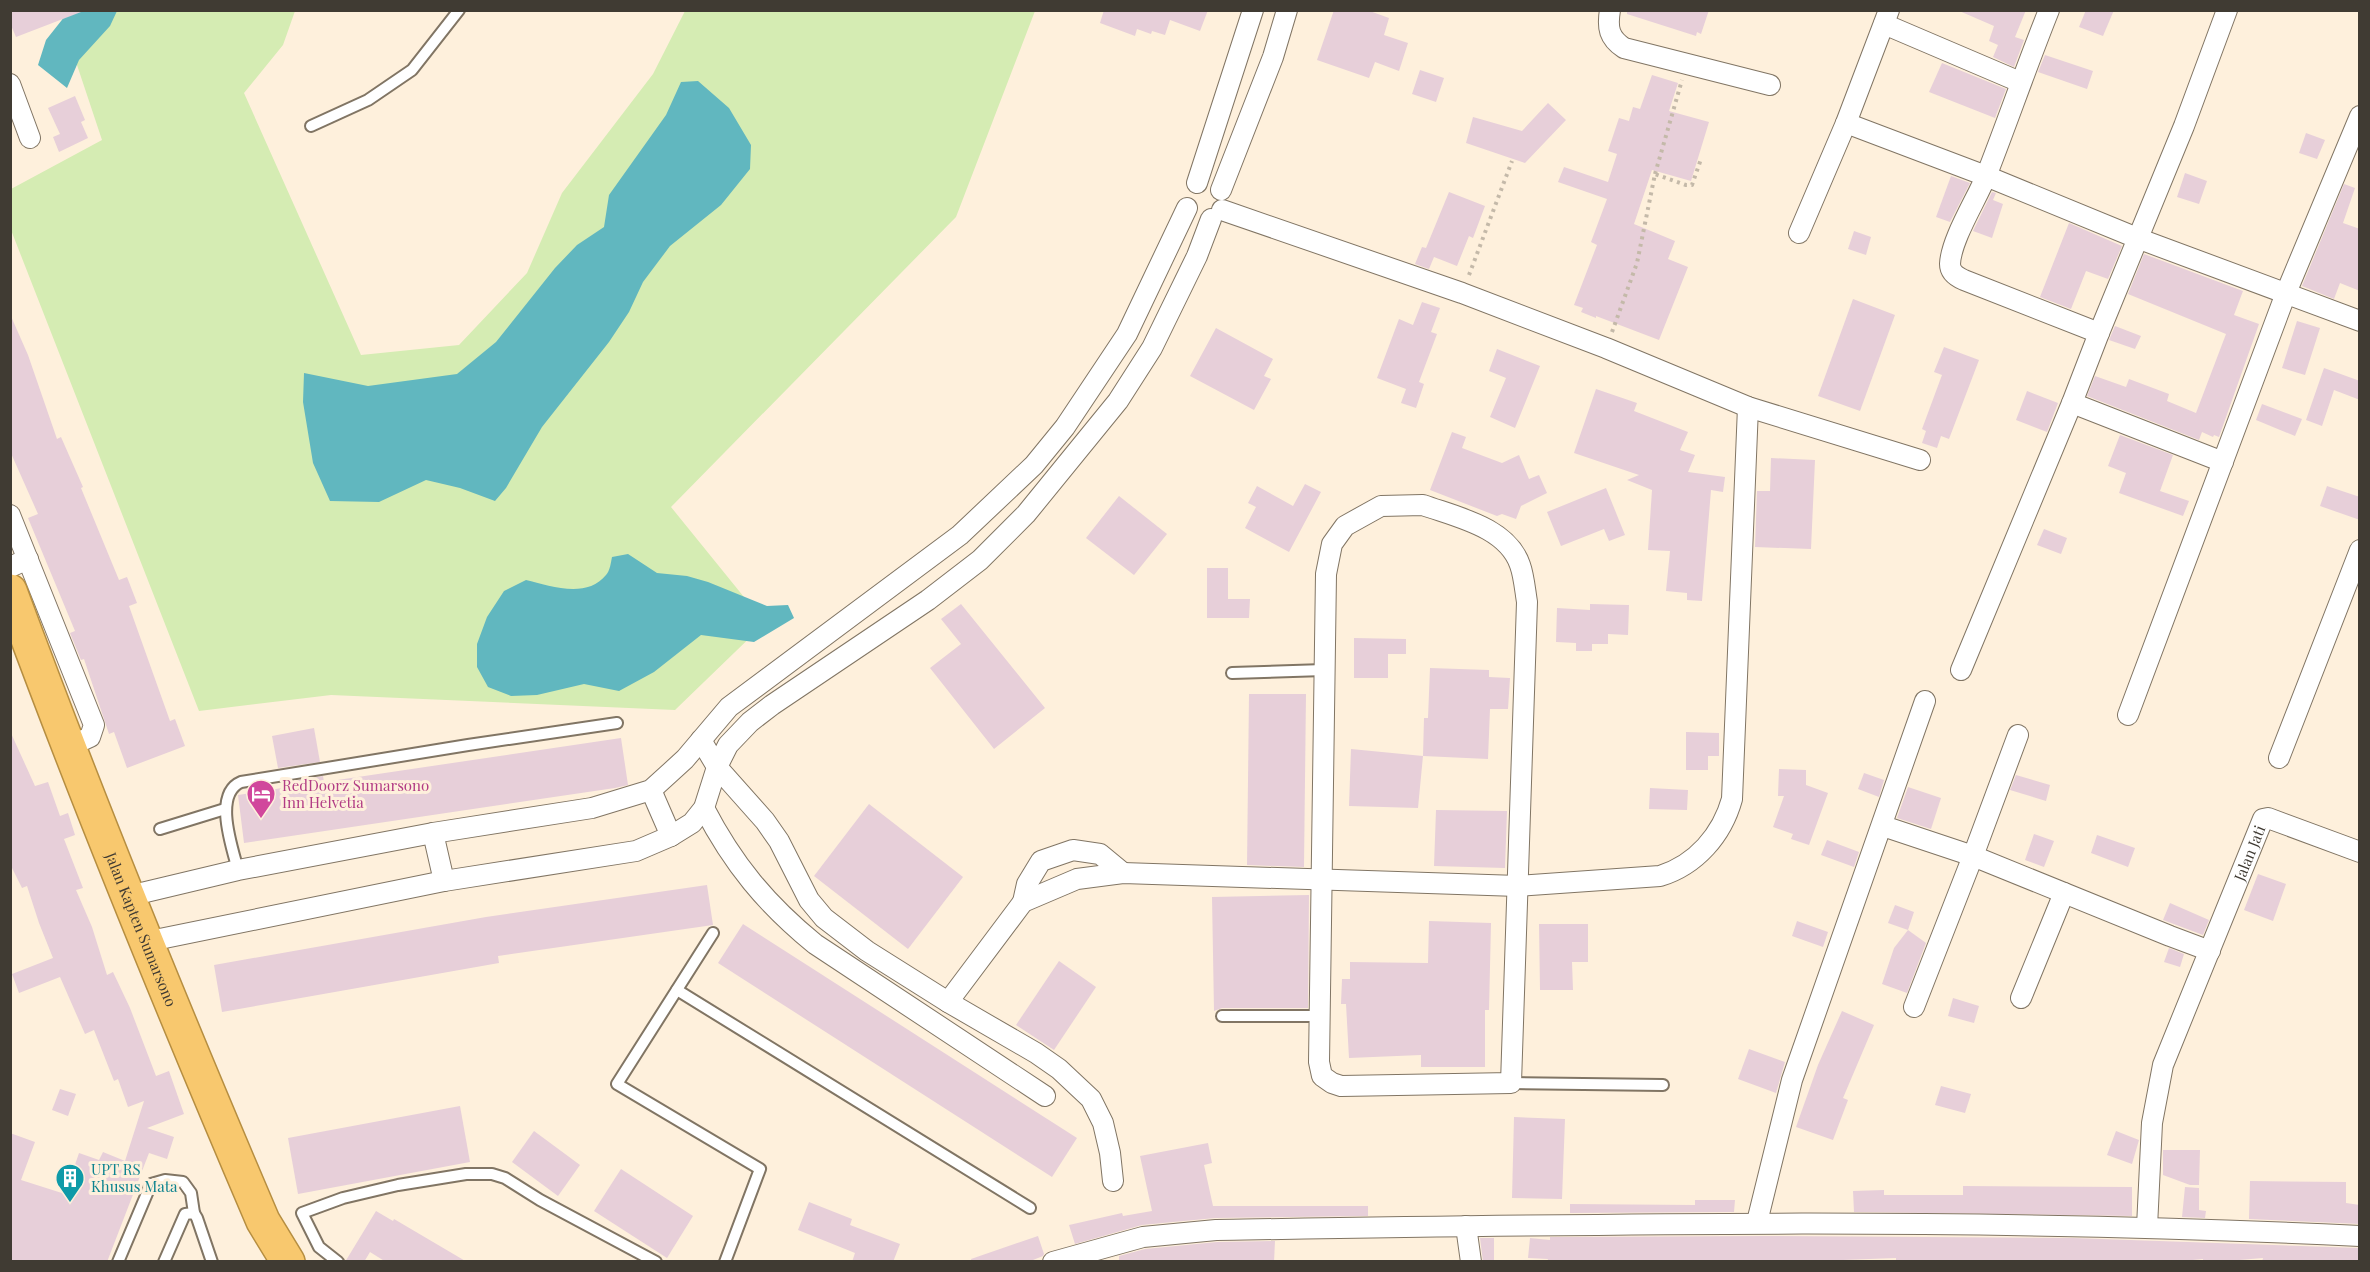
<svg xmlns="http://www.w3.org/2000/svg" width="2370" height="1272" viewBox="0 0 2370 1272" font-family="'Playfair Display',serif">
<rect width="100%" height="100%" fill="#fef0dc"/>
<!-- green -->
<polygon fill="#d5ecb3" points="59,11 295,11 283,45 244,93 361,355 459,345 527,273 562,193 653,74 685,11 1035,11 956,217 671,507 765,623 675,710 331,695 199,711 11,230 11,189 102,140"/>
<!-- water -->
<g fill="#61b7bf">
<polygon points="69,11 117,11 110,26 79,60 67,88 38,65 46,40"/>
<polygon points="698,81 729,108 751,145 750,169 721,205 670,246 643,282 629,312 609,342 542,427 506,488 495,501 460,488 426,480 379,502 330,501 313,463 303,402 304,373 368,386 457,374 496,342 555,268 577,245 604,227 609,195 666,115 681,82"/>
<path d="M628 554 657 573 687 576 708 582 767 606 788 605 794 618 754 642 701 635 654 672 619 691 584 684 537 695 511 696 488 687 477 667V644L487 617 504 591 526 580C550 586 587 599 606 575 610 571 611 562 612 557Z"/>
</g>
<!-- building -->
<g fill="#e7cfd9">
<polygon points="10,10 80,10 81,12 16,37 10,23"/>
<polygon points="1104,10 1208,10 1200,31 1170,20 1165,35 1152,31 1151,34 1137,29 1135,36 1100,23"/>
<polygon points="1334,10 1367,10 1389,18 1384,35 1408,43 1399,71 1375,62 1369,78 1317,60"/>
<polygon points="1627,10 1709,10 1701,34 1697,32 1696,36 1627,14"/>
<polygon points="1957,10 2026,10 2015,37 2024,40 2014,67 1993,57 1998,45 1989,41 1994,26"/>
<polygon points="2086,10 2114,10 2103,36 2079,27"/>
<polygon points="2045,55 2093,71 2087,89 2038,72"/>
<polygon points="1942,63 2006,89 1995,118 1929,92"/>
<polygon points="1420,70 1444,78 1436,102 1412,94"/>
<polygon points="1652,75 1678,83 1669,111 1709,122 1691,181 1652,170 1634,224 1675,241 1668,259 1688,267 1659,340 1596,316 1596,318 1581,312 1583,308 1574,305 1597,245 1591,242 1607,199 1558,182 1564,167 1608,182 1617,154 1608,151 1619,118 1629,121 1633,107 1640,109"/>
<polygon points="75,96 85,120 81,122 88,138 59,152 53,137 60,134 48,108"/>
<polygon points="1548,103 1566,120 1525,163 1466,143 1473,117 1522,131"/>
<polygon points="2306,133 2325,140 2317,159 2299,153"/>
<polygon points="2185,173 2207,181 2199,204 2177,197"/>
<polygon points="1951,176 1970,183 1950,222 1936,217"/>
<polygon points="2344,184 2355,188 2343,223 2360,229 2360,291 2340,283 2334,299 2302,286"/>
<polygon points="1449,192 1485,206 1473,238 1469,236 1457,266 1434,257 1429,269 1415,264 1422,247 1426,248"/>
<polygon points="1992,192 1996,193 1993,200 2003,204 1992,238 1973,231"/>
<polygon points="2069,223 2122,246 2108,279 2086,271 2071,309 2040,297"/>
<polygon points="1854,231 1871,237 1866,255 1848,249"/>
<polygon points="2144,254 2243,291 2234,315 2259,324 2219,437 2214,435 2213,437 2202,432 2199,440 2087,396 2095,376 2126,387 2129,379 2169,394 2167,401 2196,413 2226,334 2128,294"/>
<polygon points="1853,299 1895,315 1860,411 1818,396"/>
<polygon points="1422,302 1440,308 1431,332 1437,334 1419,382 1424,384 1416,408 1401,403 1406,389 1377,378 1399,319 1413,325"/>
<polygon points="10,314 28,355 57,439 61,437 83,487 81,488 119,580 127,577 137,603 129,606 170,721 175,719 185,746 127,768 114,732 109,734 84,659 81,660 70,633 75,631 28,518 38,514 10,451"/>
<polygon points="2297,321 2320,328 2305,375 2282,368"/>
<polygon points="2115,326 2141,336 2135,349 2109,340"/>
<polygon points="1216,328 1273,359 1264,376 1271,379 1254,410 1190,376"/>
<polygon points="1944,347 1979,360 1949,439 1941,436 1937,448 1922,443 1926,431 1922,429 1942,375 1934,372"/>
<polygon points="1497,349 1540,366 1515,428 1490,417 1506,378 1489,371"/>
<polygon points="2324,368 2360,381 2360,400 2334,390 2322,426 2306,420"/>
<polygon points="1596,389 1637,403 1634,411 1688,432 1680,450 1695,455 1688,472 1725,477 1723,492 1711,490 1702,601 1687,600 1687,593 1666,591 1670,551 1648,550 1652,490 1627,480 1639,475 1574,453"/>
<polygon points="2027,391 2058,403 2047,432 2016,420"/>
<polygon points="2262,404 2302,419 2295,436 2256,420"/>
<polygon points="1452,432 1466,437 1462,448 1502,463 1519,455 1529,479 1539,475 1547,493 1521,506 1516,519 1502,514 1497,516 1430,490"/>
<polygon points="2120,435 2173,455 2160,491 2189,501 2183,516 2119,493 2126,473 2108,466"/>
<polygon points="1771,458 1815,460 1811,549 1755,547 1757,491 1770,491"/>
<polygon points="1305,484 1321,492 1289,552 1245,528 1256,507 1248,503 1257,486 1293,506"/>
<polygon points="2327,486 2360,497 2360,520 2320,506"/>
<polygon points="1606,488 1625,535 1609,541 1604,529 1561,546 1547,512"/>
<polygon points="1119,496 1167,534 1134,575 1086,538"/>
<polygon points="2044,529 2067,538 2061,554 2037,545"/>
<polygon points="1207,568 1228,568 1228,599 1250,599 1249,618 1207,618"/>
<polygon points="961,604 1045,708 994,749 930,668 961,644 941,619"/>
<polygon points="1590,604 1629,605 1628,635 1608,634 1608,644 1592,644 1592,651 1576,651 1576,643 1556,642 1557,608 1590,610"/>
<polygon points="1354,638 1406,639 1406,654 1388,654 1388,678 1354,678"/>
<polygon points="1430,668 1489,670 1489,677 1510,678 1508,709 1490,709 1488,759 1423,756 1424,718 1428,718"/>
<polygon points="1249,694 1306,694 1304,867 1247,865"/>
<polygon points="314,728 320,762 278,768 272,736"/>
<polygon points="10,731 35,786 48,782 60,816 68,813 75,835 64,839 83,888 76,890 92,927 107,975 113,972 130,1008 156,1076 169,1071 184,1114 147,1128 174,1137 167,1159 149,1153 107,1262 10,1262 10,1133 35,1142 21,1180 65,1194 79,1153 99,1160 103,1152 125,1161 144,1101 128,1107 118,1079 114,1081 94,1030 85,1034 60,977 19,993 12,974 53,958 39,923 27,886 22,888 10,864"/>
<polygon points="1686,732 1719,733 1719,756 1708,756 1708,770 1686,770"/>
<polygon points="621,738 628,785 615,788 244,843 238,795 282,788 281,783 323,776 324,782"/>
<polygon points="1351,749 1423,756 1418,808 1349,806"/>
<polygon points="1779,769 1806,770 1806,785 1828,793 1809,845 1791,839 1793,834 1773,827 1784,796 1778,796"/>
<polygon points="1864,773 1884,780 1879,797 1858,789"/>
<polygon points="2016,775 2050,785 2046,801 2010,790"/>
<polygon points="1908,787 1941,798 1931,829 1897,818"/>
<polygon points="1650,788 1688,790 1687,810 1649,809"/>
<polygon points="869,804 963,877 908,949 814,876"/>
<polygon points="1436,810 1507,811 1505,868 1434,866"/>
<polygon points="2034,834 2054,841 2044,867 2025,860"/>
<polygon points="2097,835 2135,848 2128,867 2091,853"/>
<polygon points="1827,840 1859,852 1854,867 1821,855"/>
<polygon points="2258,874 2286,884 2273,921 2244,910"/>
<polygon points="707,885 713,925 498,956 499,963 222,1012 214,965 486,917"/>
<polygon points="1309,895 1308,1008 1222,1008 1214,1011 1212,897"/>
<polygon points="2170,903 2209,920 2203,935 2163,920"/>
<polygon points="1895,905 1914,912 1908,930 1888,923"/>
<polygon points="1429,921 1491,923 1489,1010 1485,1010 1485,1067 1421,1067 1421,1055 1349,1058 1346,1004 1341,1004 1342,979 1350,979 1350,962 1428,963"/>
<polygon points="1797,921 1828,932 1823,947 1792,936"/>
<polygon points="743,924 1077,1138 1052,1177 718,963"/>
<polygon points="1539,924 1588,924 1588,962 1572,962 1573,990 1540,990"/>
<polygon points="1908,930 1926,943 1907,993 1882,984 1894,948"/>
<polygon points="2169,948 2184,954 2180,967 2164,962"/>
<polygon points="1059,961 1096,987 1054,1050 1016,1025"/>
<polygon points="1953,998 1979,1006 1974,1023 1948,1016"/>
<polygon points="1842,1011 1874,1025 1843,1098 1848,1100 1833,1140 1796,1127 1818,1065"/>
<polygon points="1749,1049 1785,1062 1776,1093 1738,1079"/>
<polygon points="1941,1086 1971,1094 1965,1113 1935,1105"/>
<polygon points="60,1089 76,1094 68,1116 52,1110"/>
<polygon points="460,1106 470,1162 298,1194 288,1138"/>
<polygon points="1514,1117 1565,1119 1562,1199 1512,1198"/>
<polygon points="534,1131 580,1165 558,1196 512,1162"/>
<polygon points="2116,1131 2139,1140 2132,1164 2107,1155"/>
<polygon points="1208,1143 1212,1163 1204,1165 1213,1206 1368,1206 1368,1216 1215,1218 1142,1225 1075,1244 1069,1225 1122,1213 1123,1216 1152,1211 1140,1156"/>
<polygon points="2163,1150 2200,1150 2199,1185 2190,1185 2163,1175"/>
<polygon points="621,1169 693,1216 667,1258 594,1211"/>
<polygon points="2250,1181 2346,1182 2346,1203 2360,1205 2360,1224 2249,1219"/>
<polygon points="1963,1186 2132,1187 2132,1216 1854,1212 1853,1191 1884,1190 1884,1195 1963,1195"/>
<polygon points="2185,1187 2199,1188 2199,1210 2206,1211 2205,1218 2182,1217"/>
<polygon points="1695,1200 1735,1200 1734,1212 1570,1213 1570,1204 1695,1205"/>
<polygon points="809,1202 852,1219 850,1225 900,1244 893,1262 852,1262 855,1253 798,1230"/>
<polygon points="376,1211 393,1221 394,1219 467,1262 386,1262 370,1252 364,1262 345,1262"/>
<polygon points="1038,1236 1044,1254 1043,1256 1028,1262 972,1262 971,1259"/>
<polygon points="1764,1236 2073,1238 2360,1248 2360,1262 2262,1262 2263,1258 2216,1262 2203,1262 2203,1259 2172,1262 1896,1262 1896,1258 1790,1262 1547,1262 1548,1259 1528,1258 1530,1238 1550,1240 1550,1237"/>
<polygon points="1480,1238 1494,1238 1494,1262 1483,1262"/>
<polygon points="1275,1241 1274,1262 1119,1262 1119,1256 1145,1249 1217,1242"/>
</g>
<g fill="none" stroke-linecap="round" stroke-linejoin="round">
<!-- service casing -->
<g stroke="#817564" stroke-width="14">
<g id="service">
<polyline points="311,126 368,100 412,70 459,10"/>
<polyline points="1232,673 1324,670"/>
<polyline points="160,829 225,809"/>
<path d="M238 870C232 847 213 794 241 782L468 745 617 723"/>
<polyline points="713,933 617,1084 760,1169 725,1262"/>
<polyline points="677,990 1030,1208"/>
<polyline points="1222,1016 1320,1016"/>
<polyline points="1511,1083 1663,1085"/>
<polyline points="118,1262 151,1184 165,1180 183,1182 191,1193 194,1213"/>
<polyline points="164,1262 185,1214 194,1213 197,1218 212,1262"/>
<polyline points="338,1262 319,1247 302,1213 343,1198 398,1185 466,1174 492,1174 505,1178 540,1200 656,1262"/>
</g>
</g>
<!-- minor casing -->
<g stroke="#817564" stroke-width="22">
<g id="minor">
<path d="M1610 10C1607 28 1609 38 1624 48L1770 85"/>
<path d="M2049 10C2027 65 2008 120 1987 174 1977 199 1951 239 1950 264 1950 273 1957 277 1964 280L2099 333"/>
<polyline points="1884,24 2020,82"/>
<polyline points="10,84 30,138"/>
<polyline points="1846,123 1986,176 2137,238 2360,321"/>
<polyline points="1197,183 1253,10"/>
<polyline points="1221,190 1273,57 1287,10"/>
<polyline points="1222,210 1462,293 1606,348 1748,407 1920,460"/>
<polyline points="1799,233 1846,123 1889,10"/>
<polyline points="2072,403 2223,462"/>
<path d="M1423 505C1456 517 1507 527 1520 565 1524 576 1525 590 1527 602L1511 1083 1341 1086 1332 1083 1322 1076 1319 1062 1326 574 1332 544 1345 526 1381 506Z"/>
<polyline points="10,515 94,725 90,737 68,747"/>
<polyline points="10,567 28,559"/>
<polyline points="1961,670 2072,403 2099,333 2184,126 2227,10"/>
<polyline points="2128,715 2286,293 2360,116"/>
<polyline points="701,740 717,767 765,821 779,841 809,900 824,918 867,951 948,1002 1036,1053 1059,1069 1091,1099 1103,1123 1110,1153 1113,1181"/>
<polyline points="2279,758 2360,550"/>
<polyline points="651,790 671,836"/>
<path d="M704 808C733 864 766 904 815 944L1045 1096"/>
<polyline points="1883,826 1973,856 2170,936 2210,951"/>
<polyline points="433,833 444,881"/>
<polyline points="129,896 238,870 433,833 592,808 651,790 685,759 729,707 960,535 1034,465 1065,427 1127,334 1187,208"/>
<polyline points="1023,902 1027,884 1041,861 1073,850 1100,854 1123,873"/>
<polyline points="145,942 444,881 636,851 671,836 692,823 704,808 717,767 728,745 750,722 772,705 928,600 980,560 1026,514 1118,401 1152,348 1197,256 1211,219"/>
<polyline points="2021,998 2064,893"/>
<path d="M948 1002 1023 902 1077 879 1123 873 1518 886 1660 876C1696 865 1722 835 1732 799L1748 407"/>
<polyline points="1914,1007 1973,856 2018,735"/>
<polyline points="1757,1222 1792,1080 1925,701"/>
<polyline points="1466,1226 1471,1262"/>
<path id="s1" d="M2147 1227 2152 1123 2163 1065 2263 819 2268 818 2360 852"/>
<path d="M1053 1262 1143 1237 1216 1230C1597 1224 1978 1217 2360 1236"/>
</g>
</g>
<!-- trunk casing -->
<g stroke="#b68e41" stroke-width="36">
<g id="trunk">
<path id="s2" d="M10 591C88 803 174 1013 263 1221L288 1262"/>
</g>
</g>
<!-- path -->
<g stroke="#c4b9a9" stroke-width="4" stroke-dasharray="3 4.5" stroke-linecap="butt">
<polyline points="1655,174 1682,80"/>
<polyline points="1469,275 1512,161"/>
<polyline points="1612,332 1637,263 1655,174 1686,185 1692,185 1701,159"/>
</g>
<!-- service -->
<use href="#service" stroke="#fff" stroke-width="10"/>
<!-- minor -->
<use href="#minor" stroke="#fff" stroke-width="20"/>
<!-- trunk -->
<use href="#trunk" stroke="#f8c86e" stroke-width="33"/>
</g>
<!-- icons -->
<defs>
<g id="hotel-pin" transform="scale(1.5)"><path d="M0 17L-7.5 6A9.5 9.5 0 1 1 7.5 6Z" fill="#d1479c" stroke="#fef0dc"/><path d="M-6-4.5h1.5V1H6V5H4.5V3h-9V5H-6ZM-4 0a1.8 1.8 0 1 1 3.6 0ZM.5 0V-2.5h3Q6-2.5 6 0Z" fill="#fff"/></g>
<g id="building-pin" transform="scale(1.5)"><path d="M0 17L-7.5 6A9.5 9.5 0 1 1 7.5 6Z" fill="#0f9aa8" stroke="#fef0dc"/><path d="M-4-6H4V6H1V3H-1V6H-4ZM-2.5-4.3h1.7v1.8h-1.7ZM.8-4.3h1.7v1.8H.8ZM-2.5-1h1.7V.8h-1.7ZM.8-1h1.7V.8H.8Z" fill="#fff"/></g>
</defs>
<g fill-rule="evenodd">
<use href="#hotel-pin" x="261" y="794"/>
<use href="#building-pin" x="70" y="1178"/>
</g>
<g text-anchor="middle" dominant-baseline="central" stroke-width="6" stroke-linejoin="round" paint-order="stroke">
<!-- hotel labels -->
<g font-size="15" fill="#b23c85" stroke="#fef0dc" text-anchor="start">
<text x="282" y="785">RedDoorz Sumarsono<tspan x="282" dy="17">Inn Helvetia</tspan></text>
</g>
<!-- street labels -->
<g font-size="15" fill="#403b33" stroke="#fef0dc">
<text stroke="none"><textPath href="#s1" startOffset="392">Jalan Jati</textPath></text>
<text stroke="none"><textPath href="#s2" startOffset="363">Jalan Kapten Sumarsono</textPath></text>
</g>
<!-- culture labels -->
<g font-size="15" fill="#0d838f" stroke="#fef0dc" text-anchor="start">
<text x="91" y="1169">UPT RS<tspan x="91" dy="17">Khusus Mata</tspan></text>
</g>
</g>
<!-- border -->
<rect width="2370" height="1272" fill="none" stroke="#403b33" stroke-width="24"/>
</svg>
